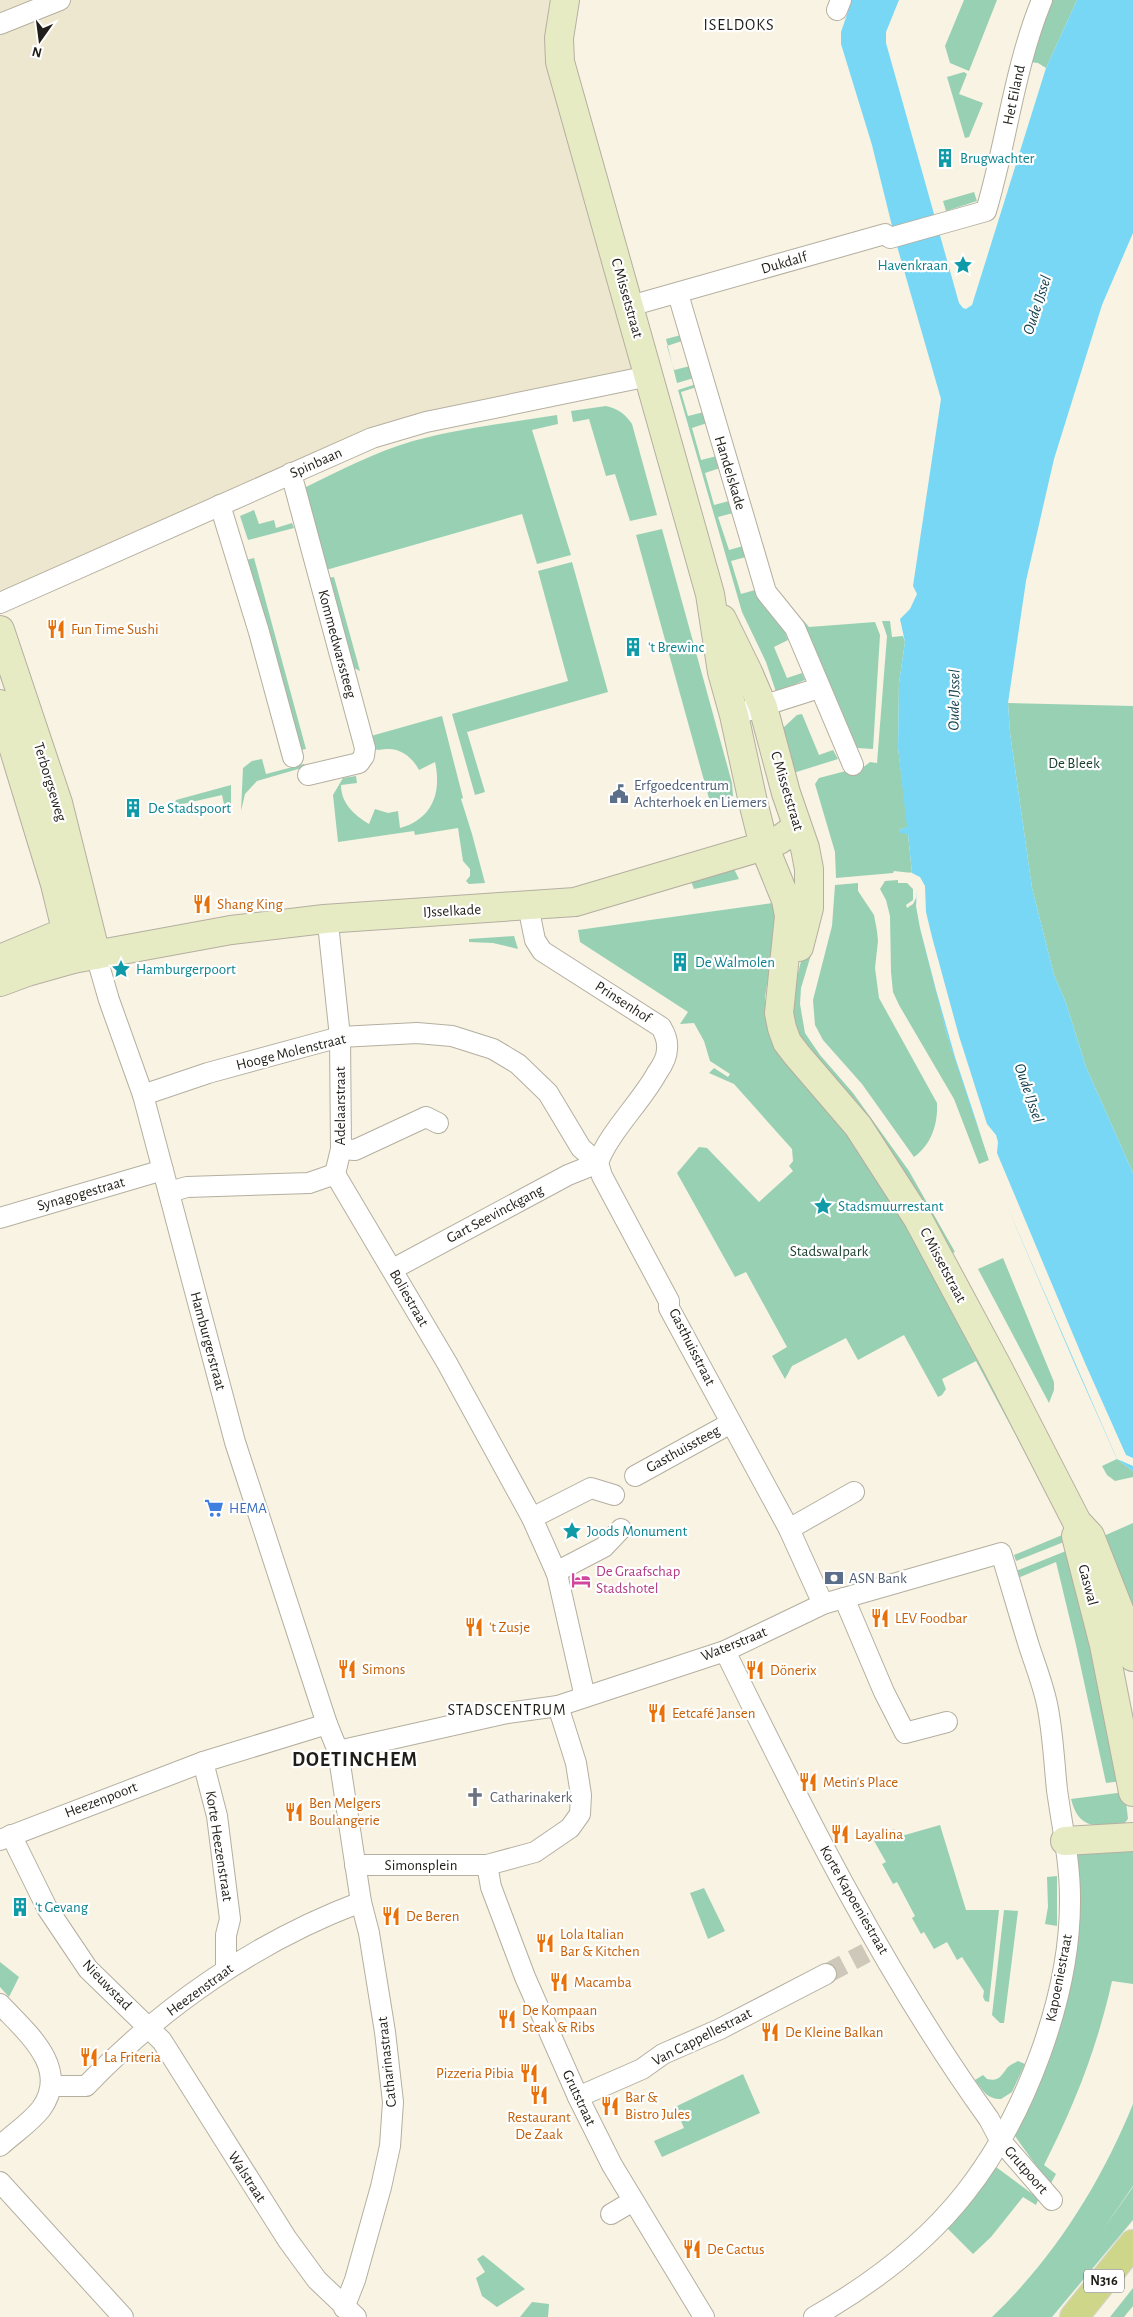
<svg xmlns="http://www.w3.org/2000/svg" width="1133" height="2317" viewBox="0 0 1133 2317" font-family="'Alegreya Sans',sans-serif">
<rect width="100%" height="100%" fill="#f8f3e2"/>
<!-- built -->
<polygon fill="#eee7cf" points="0,0 567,0 563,27 648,381 389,425 0,600"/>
<!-- green -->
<g fill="#98d0b4">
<polygon points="964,0 997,0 969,71 950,63 945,46"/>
<polygon points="1052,0 1077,0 1046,68 1038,63 1030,62"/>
<polygon points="964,72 967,74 959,94 983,103 969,137 965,138 947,77"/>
<polygon points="974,192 977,201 946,211 943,201"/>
<polygon points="681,335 682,341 667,346 674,370 690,366 694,378 677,383 666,339"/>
<polygon points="696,384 697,387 681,392 688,416 704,412 707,423 692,428 701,460 717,456 720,468 705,473 714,505 729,501 733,513 718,517 729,550 743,546 746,557 731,561 741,594 755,590 763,604 782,625 788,640 774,647 787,678 802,673 805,680 776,692 766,662 742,612 678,390"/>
<path d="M606 406C619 409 625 414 632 424L657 515 630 521 615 474 606 476 589 419 573 422 571 411Z"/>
<path d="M557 415 558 424 532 430 571 555 537 564 522 514 326 570 304 488C339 471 375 452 413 441 460 428 509 423 557 415Z"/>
<polygon points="254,510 259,524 274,520 276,528 292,523 294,528 248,540 240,516"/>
<polygon points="662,529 732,783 733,796 710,802 636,535"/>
<polygon points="254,558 306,749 301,750 297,745 246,560"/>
<polygon points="572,562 608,692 467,732 485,792 475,795 452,714 568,681 538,571"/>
<polygon points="334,577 360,671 352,667 327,578"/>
<polygon points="802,619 809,627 875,622 880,635 873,749 857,748"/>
<polygon points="882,621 890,621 892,637 903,636 905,642 899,683 898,748 908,827 899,830 908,834 912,873 894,871 893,873 836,878 835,852 815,784 819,778 865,766 870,762 877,763 887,636"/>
<polygon points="1008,703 1133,706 1133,1173 1086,1067 1066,1003 1054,975 1032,888 1010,733"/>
<polygon points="802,714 819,755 833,750 838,759 790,774 782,729 797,715"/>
<path d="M442 716 463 798 461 799 472 834 485 883 469 884 466 881 470 876V869L463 861 458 828 415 835 414 831 338 842 333 795 343 778 356 776 357 783 341 785C341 803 354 815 369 824L375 809 388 813 398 811 400 828C432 819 442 793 435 762L419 770C412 757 401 748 386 749 381 749 379 751 374 749L371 736Z"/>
<polygon points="262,759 266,774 304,764 305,767 257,781 245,794 241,811 243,768 252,761"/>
<polygon points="231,785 231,808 225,809 222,795 174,806 176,800"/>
<polygon points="731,863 739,879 694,889 691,881"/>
<polygon points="898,880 898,883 907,883 913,889 913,900 906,905 907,908 913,904 916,898 946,1032 989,1160 979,1164 954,1099 899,1005 893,992 891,972 890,916 886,900 880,889 885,881"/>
<path d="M858 883V891L874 915 877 931 878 941 875 968 879 998 937 1103C938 1123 932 1144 914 1157L862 1084 823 1040 815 1025 813 1000 832 926 835 885Z"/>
<path d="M822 896 819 928 801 988 800 1004 805 1033 820 1055 853 1093 909 1171 955 1252 949 1254 803 1045C799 1035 795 1026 794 1016 791 978 811 932 822 896Z"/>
<polygon points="780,902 765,997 766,1010 850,1133 918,1241 1053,1505 976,1361 942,1379 946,1389 942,1395 938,1397 904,1335 858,1360 846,1338 792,1366 785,1379 772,1356 787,1347 746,1272 735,1277 677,1173 699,1147 707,1148 759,1202 793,1171 789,1166 793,1161 792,1149 734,1084 709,1073 714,1068 728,1077 730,1074 710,1061 704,1041 694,1023 680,1024 688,1012 580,942 578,930"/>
<polygon points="514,936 518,949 493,943 469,942 469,939"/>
<polygon points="1003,1258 1054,1382 1054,1390 1049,1403 978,1269"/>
<polygon points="1117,1459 1133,1471 1133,1477 1115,1481 1107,1475 1102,1466"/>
<polygon points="1133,1523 1133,1629 1099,1538"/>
<polygon points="1067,1533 1069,1540 1016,1561 1014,1555"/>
<polygon points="1071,1549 1122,1781 1106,1783 1076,1645 1056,1562 1018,1578 1016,1571"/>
<path d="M1125 1792 1128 1819 1122 1826C1096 1826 1079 1830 1071 1799Z"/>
<polygon points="940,1825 966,1910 999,1910 989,2002 985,2001 983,1997 984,1991 962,1957 957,1960 947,1942 934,1949 924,1932 921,1934 912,1918 915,1916 897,1882 893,1884 882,1864 886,1862 873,1839 894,1829 898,1837"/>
<path d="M1133 1848V1984L1112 1981C1097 2048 1075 2104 1044 2165L1056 2174 1050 2185 1015 2136V2133C1065 2042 1083 1962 1077 1859L1078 1853Z"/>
<polygon points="1057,1876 1057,1926 1045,1924 1048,1907 1047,1877"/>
<polygon points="704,1888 725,1931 708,1939 690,1893"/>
<polygon points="1004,1910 1018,1911 1004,2023 1000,2023 992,2015"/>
<polygon points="0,1962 19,1977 9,1997 0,1987"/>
<path d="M1018 2061 1025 2064 1012 2092 1001 2099C987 2099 983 2091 975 2080L983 2075 987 2079C999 2082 1001 2076 1007 2068 1009 2065 1015 2063 1018 2061Z"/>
<polygon points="743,2074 760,2113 662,2157 654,2141 684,2128 675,2107"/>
<path d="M1133 2104V2186L1102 2231 1133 2187V2220L1052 2317H992C1054 2258 1101 2183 1133 2104Z"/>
<polygon points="993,2167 996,2167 1035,2196 1038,2200 1036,2205 1023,2197 991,2237 973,2254 946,2227"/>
<polygon points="483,2255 525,2289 497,2307 482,2296 476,2278 485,2272 477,2259"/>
<polygon points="1133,2288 1133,2306 1124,2317 1110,2317"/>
<polygon points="532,2302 549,2304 548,2317 520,2317"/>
</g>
<!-- water -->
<polygon fill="#77d7f5" points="852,0 899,0 886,32 886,43 959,303 963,308 966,309 972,305 1046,68 1077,0 1133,0 1133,233 1102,305 1054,459 1026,581 1008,703 1010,733 1032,888 1054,975 1066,1003 1086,1067 1133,1173 1133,1471 1117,1459 1076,1367 1016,1227 971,1109 946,1032 920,928 916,906 917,891 912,873 908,834 899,833 899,830 907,827 898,748 899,683 905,642 900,619 910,609 917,594 913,586 941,399 897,246 872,145 841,44 841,32"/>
<!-- pier -->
<polygon fill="#f8f3e2" points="910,872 920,877 925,886 926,912 932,937 959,1036 987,1124 996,1135 998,1142 997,1153 1085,1363 1126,1455 1133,1458 1133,1466 1117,1459 1016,1227 989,1160 955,1057 936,990 920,928 916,906 917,891 912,884"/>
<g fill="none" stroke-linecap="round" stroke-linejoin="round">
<!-- street-tunnel -->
<polyline stroke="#cdc8ba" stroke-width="20" stroke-dasharray="20 10" stroke-linecap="butt" points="826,1974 866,1953"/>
<!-- street casing -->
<g stroke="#b4afa0" stroke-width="22">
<g id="street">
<polyline points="837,10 841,0"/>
<polyline points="0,24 60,0"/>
<polyline points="678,294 766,592 795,628 853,765"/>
<path d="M630 306 885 234 890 238 986 211C1007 141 1014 68 1042 0"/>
<polyline points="291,473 365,748 364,756 359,763 308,775"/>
<polyline points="220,505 259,632 293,757"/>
<polyline points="0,603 372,438 426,422 649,376"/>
<polyline points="734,715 819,688"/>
<path d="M528 906 535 940 542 951 661 1027C665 1034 668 1040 667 1049 667 1057 662 1066 657 1073 642 1101 607 1135 598 1163"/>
<polyline points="324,919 329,933 340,1037 341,1149 335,1174"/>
<polyline points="96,955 109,1000 143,1095 235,1442 327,1724 338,1751 361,1902 369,1933 385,2032 393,2102 390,2146 381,2187 355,2280 344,2308"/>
<polyline points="143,1095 208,1073 340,1037 417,1033 452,1036 493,1049 518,1064 548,1093 581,1148 598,1163"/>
<polyline points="341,1149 355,1150 426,1117 438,1123"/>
<polyline points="598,1163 602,1176 669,1301 669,1308 789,1529 823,1604"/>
<polyline points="169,1192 187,1187 309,1183 335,1174 447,1363 532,1518 557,1574 585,1697"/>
<polyline points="0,1218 163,1170"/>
<polyline points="393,1269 568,1175 598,1163"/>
<polyline points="635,1476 731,1423"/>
<polyline points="532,1518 591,1488 614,1495"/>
<polyline points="789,1529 854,1492"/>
<polyline points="556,1572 604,1547 621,1529"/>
<polyline points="844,1598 884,1692 905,1733 947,1722"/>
<path d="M725 1651C804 1812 884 1973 989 2119L1000 2140 1052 2200"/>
<path d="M338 1751 507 1713 558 1706 725 1651 823 1604 1001 1553C1011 1585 1020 1617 1030 1649 1036 1667 1043 1685 1047 1704 1053 1732 1054 1762 1057 1790 1062 1826 1070 1861 1070 1898 1071 1996 1025 2117 965 2193 925 2244 870 2285 814 2317"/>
<polyline points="11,1835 47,1908 88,1969 162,2041 287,2239 317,2280 356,2317"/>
<polyline points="0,1840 203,1762"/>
<polyline points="355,1865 487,1865 535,1852 570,1828 580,1814 581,1795 576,1763 558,1706"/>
<polyline points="487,1865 491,1887 525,1977 578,2097 612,2165 704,2317"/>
<polyline points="226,1969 226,1935 230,1919 217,1816 203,1762 327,1724"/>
<path d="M0 2004C26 2032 71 2068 41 2109 30 2123 13 2134 0 2146"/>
<path d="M51 2086H86C163 2006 257 1941 361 1902"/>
<polyline points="578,2097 642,2069 663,2054 720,2029 826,1974"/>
<polyline points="0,2182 123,2317"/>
<polyline points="611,2214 633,2201"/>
</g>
</g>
<!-- secondary casing -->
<g stroke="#b4afa0" stroke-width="30">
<g id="secondary">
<polyline points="565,0 559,38 560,62 710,594 722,672 734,715 753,802 764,846 786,900 789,916 779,1013 782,1028 787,1042 797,1055 858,1126 918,1219 997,1366 1077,1522 1090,1536 1120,1612 1133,1657"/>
<polyline points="722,619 748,672 763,707 786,793 805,848 809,869 809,908 799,947"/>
<polyline points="0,630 58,803 96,955"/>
<polyline points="0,704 55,884 73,959"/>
<polyline points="0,959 65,932"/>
<polyline points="0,982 27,972 73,959 231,930 324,919 575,902 764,846 779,840 797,827"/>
<polyline points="1076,1536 1104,1645 1133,1792"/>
<polyline points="1065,1841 1133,1837"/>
</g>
</g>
<!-- primary casing -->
<g stroke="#d7d6d5" stroke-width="30">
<polyline id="primary" points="1074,2317 1133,2244"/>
</g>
<!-- street -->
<use href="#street" stroke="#fff" stroke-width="20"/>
<!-- secondary -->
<use href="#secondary" stroke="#e7ebc4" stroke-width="28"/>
<!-- primary -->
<use href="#primary" stroke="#ced789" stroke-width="28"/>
</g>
<!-- icons -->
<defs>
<g id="building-bare" transform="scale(1.5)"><path d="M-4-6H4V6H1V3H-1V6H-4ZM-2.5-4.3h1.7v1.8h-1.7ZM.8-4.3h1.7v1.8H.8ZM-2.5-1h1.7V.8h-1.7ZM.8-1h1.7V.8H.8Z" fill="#0f9aa8" stroke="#fff" stroke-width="2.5" paint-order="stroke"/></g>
<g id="sight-bare" transform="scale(1.5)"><path d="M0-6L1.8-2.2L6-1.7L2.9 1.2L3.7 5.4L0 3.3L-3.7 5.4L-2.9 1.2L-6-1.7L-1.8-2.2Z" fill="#0f9aa8" stroke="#fff" stroke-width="2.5" paint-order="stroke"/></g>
<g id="restaurant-bare" transform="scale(1.5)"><path d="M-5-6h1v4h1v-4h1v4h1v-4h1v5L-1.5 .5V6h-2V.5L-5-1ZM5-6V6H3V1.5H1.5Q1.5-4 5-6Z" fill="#e8710a" stroke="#fff" stroke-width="2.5" paint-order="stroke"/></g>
<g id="civic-bare" transform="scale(1.5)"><path d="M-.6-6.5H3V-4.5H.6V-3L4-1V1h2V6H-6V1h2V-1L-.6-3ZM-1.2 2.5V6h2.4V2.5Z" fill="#5c6f8a" stroke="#fff" stroke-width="2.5" paint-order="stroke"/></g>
<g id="supermarket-bare" transform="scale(1.5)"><path d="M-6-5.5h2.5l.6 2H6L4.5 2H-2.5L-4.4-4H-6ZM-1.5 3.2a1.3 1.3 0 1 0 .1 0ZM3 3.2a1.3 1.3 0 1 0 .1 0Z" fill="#3f7fe0" stroke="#fff" stroke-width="2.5" paint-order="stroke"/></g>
<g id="bank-bare" transform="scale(1.5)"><path d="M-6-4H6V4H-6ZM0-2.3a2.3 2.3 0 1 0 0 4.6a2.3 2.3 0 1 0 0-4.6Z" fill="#5c6f8a" stroke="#fff" stroke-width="2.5" paint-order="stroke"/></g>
<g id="hotel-bare" transform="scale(1.5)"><path d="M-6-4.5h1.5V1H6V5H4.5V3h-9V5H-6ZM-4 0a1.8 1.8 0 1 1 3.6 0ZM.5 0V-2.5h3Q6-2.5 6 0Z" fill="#d1479c" stroke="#fff" stroke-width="2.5" paint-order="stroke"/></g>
<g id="church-bare" transform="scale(1.5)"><path d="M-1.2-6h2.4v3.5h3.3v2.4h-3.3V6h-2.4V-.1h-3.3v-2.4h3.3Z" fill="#6b7280" stroke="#fff" stroke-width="2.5" paint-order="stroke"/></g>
</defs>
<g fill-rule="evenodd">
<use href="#building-bare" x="945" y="158"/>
<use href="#sight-bare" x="963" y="265"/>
<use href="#restaurant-bare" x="56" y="629"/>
<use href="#building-bare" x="633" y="647"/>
<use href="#civic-bare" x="619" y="794"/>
<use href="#building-bare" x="133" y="808"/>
<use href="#restaurant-bare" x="202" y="904"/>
<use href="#building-bare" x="680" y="962"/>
<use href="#sight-bare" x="121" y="969"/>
<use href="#sight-bare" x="823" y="1206"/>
<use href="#supermarket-bare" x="214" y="1508"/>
<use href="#sight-bare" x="572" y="1531"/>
<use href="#bank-bare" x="834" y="1578"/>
<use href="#hotel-bare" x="581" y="1580"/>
<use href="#restaurant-bare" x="880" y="1618"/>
<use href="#restaurant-bare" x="474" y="1627"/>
<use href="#restaurant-bare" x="347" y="1669"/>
<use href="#restaurant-bare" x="755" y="1670"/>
<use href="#restaurant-bare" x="657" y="1713"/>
<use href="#restaurant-bare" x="808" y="1782"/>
<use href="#church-bare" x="475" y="1797"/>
<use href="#restaurant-bare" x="294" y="1812"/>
<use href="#restaurant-bare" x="840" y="1834"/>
<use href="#building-bare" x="20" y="1907"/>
<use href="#restaurant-bare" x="391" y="1916"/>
<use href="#restaurant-bare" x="545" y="1943"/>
<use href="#restaurant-bare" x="559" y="1982"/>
<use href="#restaurant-bare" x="507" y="2019"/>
<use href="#restaurant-bare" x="770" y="2032"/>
<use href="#restaurant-bare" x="89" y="2057"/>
<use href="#restaurant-bare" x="529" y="2073"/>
<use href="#restaurant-bare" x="539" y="2095"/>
<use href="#restaurant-bare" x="610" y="2106"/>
<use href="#restaurant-bare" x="692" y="2249"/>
</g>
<g text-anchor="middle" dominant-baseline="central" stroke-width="4.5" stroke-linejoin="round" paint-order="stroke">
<!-- shield labels -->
<rect fill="#fff" stroke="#63625d" stroke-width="1" x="1084" y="2269.5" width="40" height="23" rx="4"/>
<g font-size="14" font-weight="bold" fill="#201e18">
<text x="1104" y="2281">N316</text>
</g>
<!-- street labels -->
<g font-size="15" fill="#201e18" stroke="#fff">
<text transform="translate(1014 95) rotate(-78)">Het Eiland</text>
<text transform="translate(784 263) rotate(-16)">Dukdalf</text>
<text transform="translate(627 298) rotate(74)">C Missetstraat</text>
<text transform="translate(316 463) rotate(-24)">Spinbaan</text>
<text transform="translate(730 473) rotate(73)">Handelskade</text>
<text transform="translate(337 644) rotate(75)">Kommedwarssteeg</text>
<text transform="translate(50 782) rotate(73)">Terborgseweg</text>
<text transform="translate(787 791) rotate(73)">C Missetstraat</text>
<text transform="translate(452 911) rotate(-3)">IJsselkade</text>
<text transform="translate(623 1002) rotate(33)">Prinsenhof</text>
<text transform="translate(291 1052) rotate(-14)">Hooge Molenstraat</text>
<text transform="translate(340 1106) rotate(-90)">Adelaarstraat</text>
<text transform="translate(81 1194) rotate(-16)">Synagogestraat</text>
<text transform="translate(495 1214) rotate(-28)">Gart Seevinckgang</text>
<text transform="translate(943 1265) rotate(62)">C Missetstraat</text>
<text transform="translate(409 1298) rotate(60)">Boliestraat</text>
<text transform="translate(208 1341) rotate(75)">Hamburgerstraat</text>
<text transform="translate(692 1347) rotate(63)">Gasthuisstraat</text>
<text transform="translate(683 1449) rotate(-29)">Gasthuissteeg</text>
<text transform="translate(1088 1585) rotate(75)">Gaswal</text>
<text transform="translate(734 1644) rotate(-22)">Waterstraat</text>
<text transform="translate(101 1800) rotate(-21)">Heezenpoort</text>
<text transform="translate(219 1846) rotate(81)">Korte Heezenstraat</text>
<text x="421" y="1865">Simonsplein</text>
<text transform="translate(854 1900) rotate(60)">Korte Kapoeniestraat</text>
<text transform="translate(1059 1978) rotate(-79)">Kapoeniestraat</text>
<text transform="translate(107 1985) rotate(46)">Nieuwstad</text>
<text transform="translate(200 1990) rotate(-36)">Heezenstraat</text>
<text transform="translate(702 2037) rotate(-27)">Van Cappellestraat</text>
<text transform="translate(387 2062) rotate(-96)">Catharinastraat</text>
<text transform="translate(579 2098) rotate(65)">Grutstraat</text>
<text transform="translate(1026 2170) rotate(49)">Grutpoort</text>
<text transform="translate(247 2177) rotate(57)">Walstraat</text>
</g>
<!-- culture labels -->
<g font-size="15" fill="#0d838f" stroke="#fff" text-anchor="start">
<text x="960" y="158">Brugwachter</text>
<text x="948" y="265" text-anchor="end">Havenkraan</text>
<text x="648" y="647">'t Brewinc</text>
<text x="148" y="808">De Stadspoort</text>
<text x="695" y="962">De Walmolen</text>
<text x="136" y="969">Hamburgerpoort</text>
<text x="838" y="1206">Stadsmuurrestant</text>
<text x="587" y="1531">Joods Monument</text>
<text x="35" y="1907">'t Gevang</text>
</g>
<!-- food labels -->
<g font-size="15" fill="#c56008" stroke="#fff" text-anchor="start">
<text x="71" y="629">Fun Time Sushi</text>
<text x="217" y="904">Shang King</text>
<text x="895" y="1618">LEV Foodbar</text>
<text x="489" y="1627">'t Zusje</text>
<text x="362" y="1669">Simons</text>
<text x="770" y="1670">Dönerix</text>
<text x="672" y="1713">Eetcafé Jansen</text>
<text x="823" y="1782">Metin's Place</text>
<text x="309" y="1803">Ben Melgers<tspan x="309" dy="17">Boulangerie</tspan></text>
<text x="855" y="1834">Layalina</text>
<text x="406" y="1916">De Beren</text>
<text x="560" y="1934">Lola Italian<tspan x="560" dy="17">Bar &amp; Kitchen</tspan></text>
<text x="574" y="1982">Macamba</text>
<text x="522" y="2010">De Kompaan<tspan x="522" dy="17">Steak &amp; Ribs</tspan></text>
<text x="785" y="2032">De Kleine Balkan</text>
<text x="104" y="2057">La Friteria</text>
<text x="514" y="2073" text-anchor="end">Pizzeria Pibia</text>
<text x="625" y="2097">Bar &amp;<tspan x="625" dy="17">Bistro Jules</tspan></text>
<text x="539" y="2117" text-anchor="middle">Restaurant<tspan x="539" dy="17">De Zaak</tspan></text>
<text x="707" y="2249">De Cactus</text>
</g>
<!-- park labels -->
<g font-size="15" fill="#1c4130" stroke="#fff">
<text x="1074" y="763">De Bleek</text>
<text x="829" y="1251">Stadswalpark</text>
</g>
<!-- service labels -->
<g font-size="15" fill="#4e5e75" stroke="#fff" text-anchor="start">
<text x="634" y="785">Erfgoedcentrum<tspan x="634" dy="17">Achterhoek en Liemers</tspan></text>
<text x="849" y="1578">ASN Bank</text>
</g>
<!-- shop labels -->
<g font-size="15" fill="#366cbe" stroke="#fff" text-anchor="start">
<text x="229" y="1508">HEMA</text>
</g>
<!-- hotel labels -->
<g font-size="15" fill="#b23c85" stroke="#fff" text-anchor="start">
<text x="596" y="1571">De Graafschap<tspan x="596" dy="17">Stadshotel</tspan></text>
</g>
<!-- worship labels -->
<g font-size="15" fill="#5b616d" stroke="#fff" text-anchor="start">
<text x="490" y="1797">Catharinakerk</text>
</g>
<!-- neighbourhood labels -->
<g font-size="16" letter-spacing="1" fill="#201e18" stroke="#fff">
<text x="739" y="25">ISELDOKS</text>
<text x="507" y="1710">STADSCENTRUM</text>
</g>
<!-- water labels -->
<g font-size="16" font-style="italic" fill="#15414e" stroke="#fff">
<text transform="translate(1037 305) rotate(-72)">Oude IJssel</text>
<text transform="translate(954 700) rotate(-89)">Oude IJssel</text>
<text transform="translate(1029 1093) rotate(71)">Oude IJssel</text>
</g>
<!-- district labels -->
<g font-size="20" font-weight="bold" letter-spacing="1" fill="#201e18" stroke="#fff">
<text x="355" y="1760">DOETINCHEM</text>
</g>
</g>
<!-- north arrow -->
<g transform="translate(40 40) rotate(194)" stroke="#ffffff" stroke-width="4" paint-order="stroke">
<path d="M0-4L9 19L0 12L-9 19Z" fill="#201e18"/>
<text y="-8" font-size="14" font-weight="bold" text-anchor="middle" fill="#201e18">N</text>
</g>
</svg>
